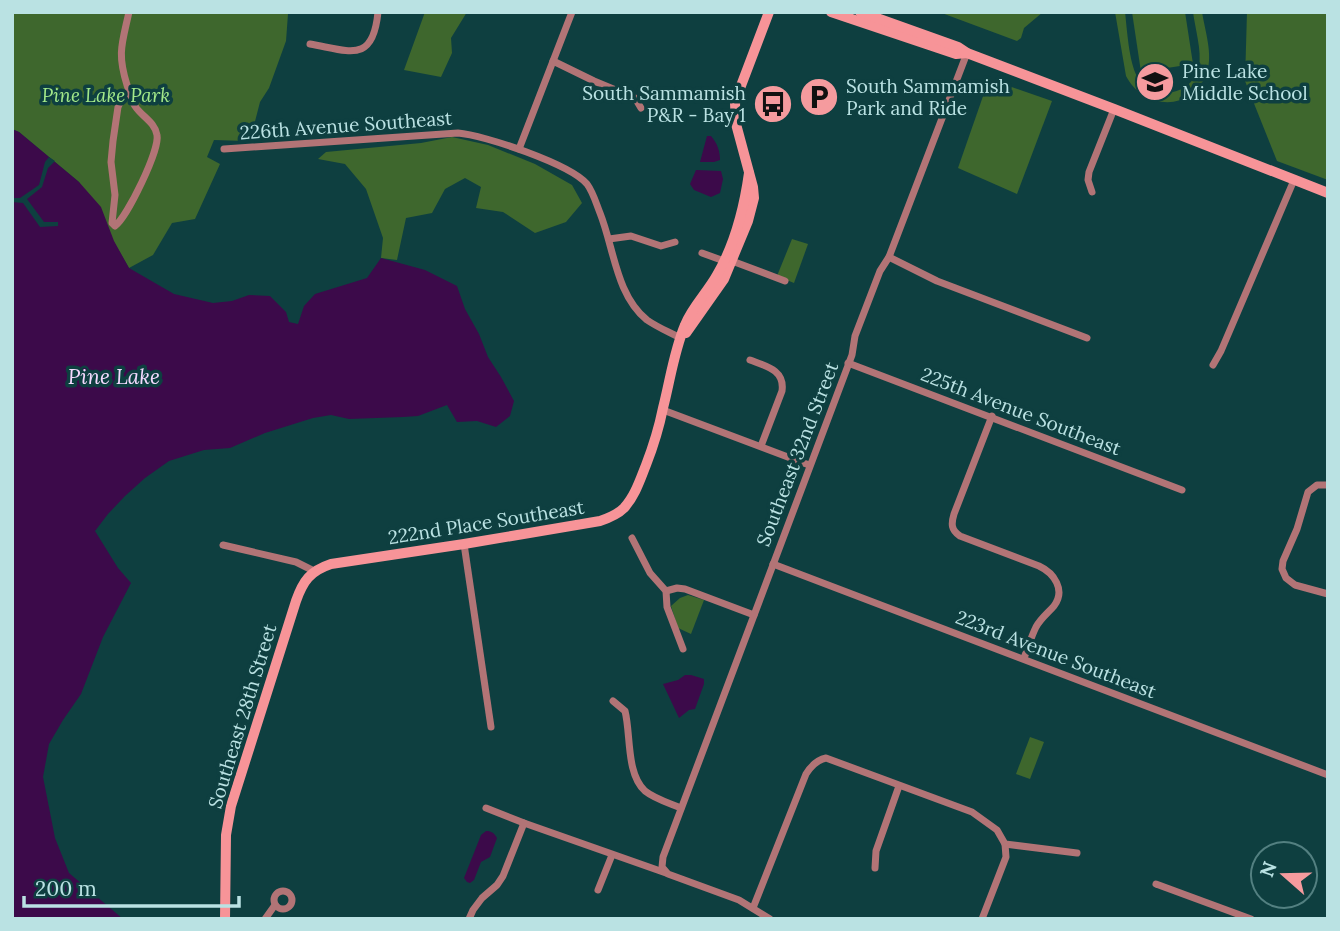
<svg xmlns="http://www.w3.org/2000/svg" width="1340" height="931" viewBox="0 0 1340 931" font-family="Lora,serif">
<rect width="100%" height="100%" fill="#0e3f40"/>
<!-- green -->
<g fill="#3e672d">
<polygon points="12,12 291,12 288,14 286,41 269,88 260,102 253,129 245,141 214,140 207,157 220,164 195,219 172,223 153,255 129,268 79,182 19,132 12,129"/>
<polygon points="425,12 467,12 451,38 452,53 441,77 404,70"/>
<polygon points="939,12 1043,12 1024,28 1021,38 1017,41"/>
<path d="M1115 12H1125C1127 29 1129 62 1137 76 1152 103 1193 96 1199 66 1202 51 1195 28 1193 12H1202C1205 31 1213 54 1207 72 1194 112 1144 111 1126 76Z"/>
<polygon points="1132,12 1185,12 1193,64 1141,72"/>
<polygon points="1247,12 1328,12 1328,180 1277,161 1245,81"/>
<polygon points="989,79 1052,101 1017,194 958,168"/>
<polygon points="452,137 488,145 535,164 572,185 582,203 566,222 535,233 503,212 476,208 481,187 465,178 445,189 432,213 406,218 397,260 381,258 383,238 366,189 345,164 318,159 326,152 421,143"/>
<polygon points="792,239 808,244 794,283 777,276"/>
<polygon points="688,595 704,600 691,634 678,628 671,606 680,598"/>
<polygon points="1030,737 1044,742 1030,779 1016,774"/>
</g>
<!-- water -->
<g fill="#3c0a4a">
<polygon points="12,129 19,132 79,182 101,207 114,241 129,268 174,294 213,303 232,301 249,295 270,296 286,312 289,322 298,324 304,306 315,294 367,278 381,258 425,270 457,286 465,309 479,334 488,357 501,377 514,401 510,416 496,427 477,421 457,422 447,405 418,416 403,417 349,419 331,415 313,418 265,433 230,448 204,450 169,461 145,478 125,496 108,514 95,531 118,568 131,583 103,637 81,694 63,720 49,744 43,777 55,838 69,873 123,919 12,919"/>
<path d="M707 136H711C717 143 720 151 720 160L714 162H700Z"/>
<polygon points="696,170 721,171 723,179 720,193 711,197 694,190 690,184"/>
<polygon points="685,675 691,675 704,679 704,684 695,709 689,710 679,718 663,684 678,680"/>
<path d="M486 831C492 831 494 833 497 838L490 857 481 862 474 880 470 883 467 882 464 878 481 835Z"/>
</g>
<!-- pier -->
<polygon fill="#0e3f40" points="49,157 55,161 48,168 42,187 27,199 44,222 58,222 58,226 40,227 23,203 12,202 12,198 20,198 39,185 45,162"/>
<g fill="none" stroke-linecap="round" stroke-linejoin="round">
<!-- street -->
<g stroke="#b27476" stroke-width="7">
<path d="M129 12C122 44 117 53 127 85 130 92 131 100 135 106 141 116 155 122 157 135 160 150 127 217 115 226L112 223 115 195 111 162 113 141 118 107 123 96 130 93"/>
<path d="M310 44C350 51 373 64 378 12"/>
<polyline points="553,61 594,81 635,98 641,108"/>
<path d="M224 149 458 133C484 135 570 164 587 184 593 192 596 203 600 213 614 248 616 295 647 320 657 327 669 332 680 338"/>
<polyline points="519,149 572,12"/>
<polyline points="1092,192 1088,180 1089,172 1114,109"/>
<polyline points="609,239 631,236 661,246 675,242"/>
<polyline points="702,253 724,261"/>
<polyline points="889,257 937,281 1087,338"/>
<polyline points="732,261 785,281"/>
<path d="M750 360C766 366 785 370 782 391L761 446"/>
<polyline points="848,363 1182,490"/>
<polyline points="1213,365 1221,351 1294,180"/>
<polyline points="663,410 809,465"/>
<path d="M992 416 954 514C951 524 951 530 960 536L1039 566C1054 573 1066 590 1054 606 1048 613 1041 618 1036 627 1031 637 1028 648 1024 658"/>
<polyline points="1328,485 1317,485 1308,492 1297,529 1283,561 1282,569 1286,578 1295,585 1328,594"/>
<polyline points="632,538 650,573 666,591 667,607 683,649"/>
<polyline points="464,544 491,727"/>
<polyline points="223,545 296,562 314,571"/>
<polyline points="773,564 1328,775"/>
<polyline points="666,591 677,588 685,589 754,615"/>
<path d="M613 701 625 711C631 734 626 774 645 791 655 799 669 803 681 808"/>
<polyline points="486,808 524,823 666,873"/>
<polyline points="875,868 876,851 899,786"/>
<polyline points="1156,884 1251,919"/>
<polyline points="598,890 612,855"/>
<circle cx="283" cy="900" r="9"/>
<path d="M753 908 806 774C811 766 817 760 826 758L972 812 997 830 1005 844 1077 853"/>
<polyline points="265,919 275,905"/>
<polyline points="469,919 473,910 482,898 497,885 503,876 524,823"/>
<polyline points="770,919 739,900 668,874 662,867 663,857 852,355 855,336 880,271 889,257 967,53"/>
<polyline points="982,919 1006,857 1005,844"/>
</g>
<!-- secondary -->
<g stroke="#f79498" stroke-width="10">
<polyline points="831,12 956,54 967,53"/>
<polyline points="860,12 958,47 967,53 1114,109 1328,193"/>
<polyline points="686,333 724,279 748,221 754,198 753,187 736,124 735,103 739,91 769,12"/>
<path d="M225 919 226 835 231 806 296 601C303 581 310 571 331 564L464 544 600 521C609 518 617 515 624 508 635 496 640 480 646 465 653 447 659 428 663 408 670 381 674 351 685 325 692 307 707 293 717 275 735 244 744 209 749 173"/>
</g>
</g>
<!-- icons -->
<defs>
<g id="school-disc" transform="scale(2.0125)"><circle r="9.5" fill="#f59b9e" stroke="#0e3f40"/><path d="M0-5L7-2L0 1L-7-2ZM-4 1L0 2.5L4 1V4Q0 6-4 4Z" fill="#111"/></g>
<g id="parking-disc" transform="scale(2.0125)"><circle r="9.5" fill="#f59b9e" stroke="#0e3f40"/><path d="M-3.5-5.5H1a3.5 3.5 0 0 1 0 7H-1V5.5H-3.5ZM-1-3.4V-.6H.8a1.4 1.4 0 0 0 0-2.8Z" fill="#111"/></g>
<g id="bus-disc" transform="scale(2.0125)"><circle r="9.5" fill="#f59b9e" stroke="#0e3f40"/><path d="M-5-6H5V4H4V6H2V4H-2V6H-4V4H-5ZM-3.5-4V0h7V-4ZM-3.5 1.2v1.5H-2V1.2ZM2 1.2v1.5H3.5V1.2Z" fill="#111"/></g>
</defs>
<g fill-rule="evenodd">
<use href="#school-disc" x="1155" y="82"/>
<use href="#parking-disc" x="819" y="97"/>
<use href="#bus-disc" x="773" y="104"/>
</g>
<g text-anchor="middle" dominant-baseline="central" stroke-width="7" stroke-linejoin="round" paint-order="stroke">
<!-- poi labels -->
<g font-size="19" fill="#bae2e3" stroke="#0e3f40" text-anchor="start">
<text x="1182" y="71">Pine Lake<tspan x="1182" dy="22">Middle School</tspan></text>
<text x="846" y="86">South Sammamish<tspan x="846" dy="22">Park and Ride</tspan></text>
<text x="746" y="93" text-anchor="end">South Sammamish<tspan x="746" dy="22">P&amp;R - Bay 1</tspan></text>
</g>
<!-- park labels -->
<g font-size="19" font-style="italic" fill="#a3e989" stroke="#0e3f40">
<text x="106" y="95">Pine Lake Park</text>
</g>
<!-- street labels -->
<g font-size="19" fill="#bae2e3" stroke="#0e3f40">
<text transform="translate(346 125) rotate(-4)">226th Avenue Southeast</text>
<text transform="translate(1021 411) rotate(21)">225th Avenue Southeast</text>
<text transform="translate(797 454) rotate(-69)">Southeast 32nd Street</text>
<text transform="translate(486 522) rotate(-9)">222nd Place Southeast</text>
<text transform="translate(1056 654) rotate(21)">223rd Avenue Southeast</text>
<text transform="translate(242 716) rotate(-73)">Southeast 28th Street</text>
</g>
<!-- water labels -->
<g font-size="21" font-style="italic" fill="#f5d9fe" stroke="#0e3f40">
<text x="114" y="376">Pine Lake</text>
</g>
</g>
<!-- border -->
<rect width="1340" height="931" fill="none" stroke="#bae2e3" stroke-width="28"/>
<!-- north arrow -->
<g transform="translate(1284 875) rotate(290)"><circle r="33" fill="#0e3f40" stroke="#538081" stroke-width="2"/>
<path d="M0-5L12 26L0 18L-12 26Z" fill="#f59b9e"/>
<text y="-10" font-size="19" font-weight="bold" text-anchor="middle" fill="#bae2e3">N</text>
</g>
<!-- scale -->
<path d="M24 896v10h215v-10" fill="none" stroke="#bae2e3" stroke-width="3.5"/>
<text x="35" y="896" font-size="21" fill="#bae2e3" stroke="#0e3f40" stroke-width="5" paint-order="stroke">200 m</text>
</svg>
